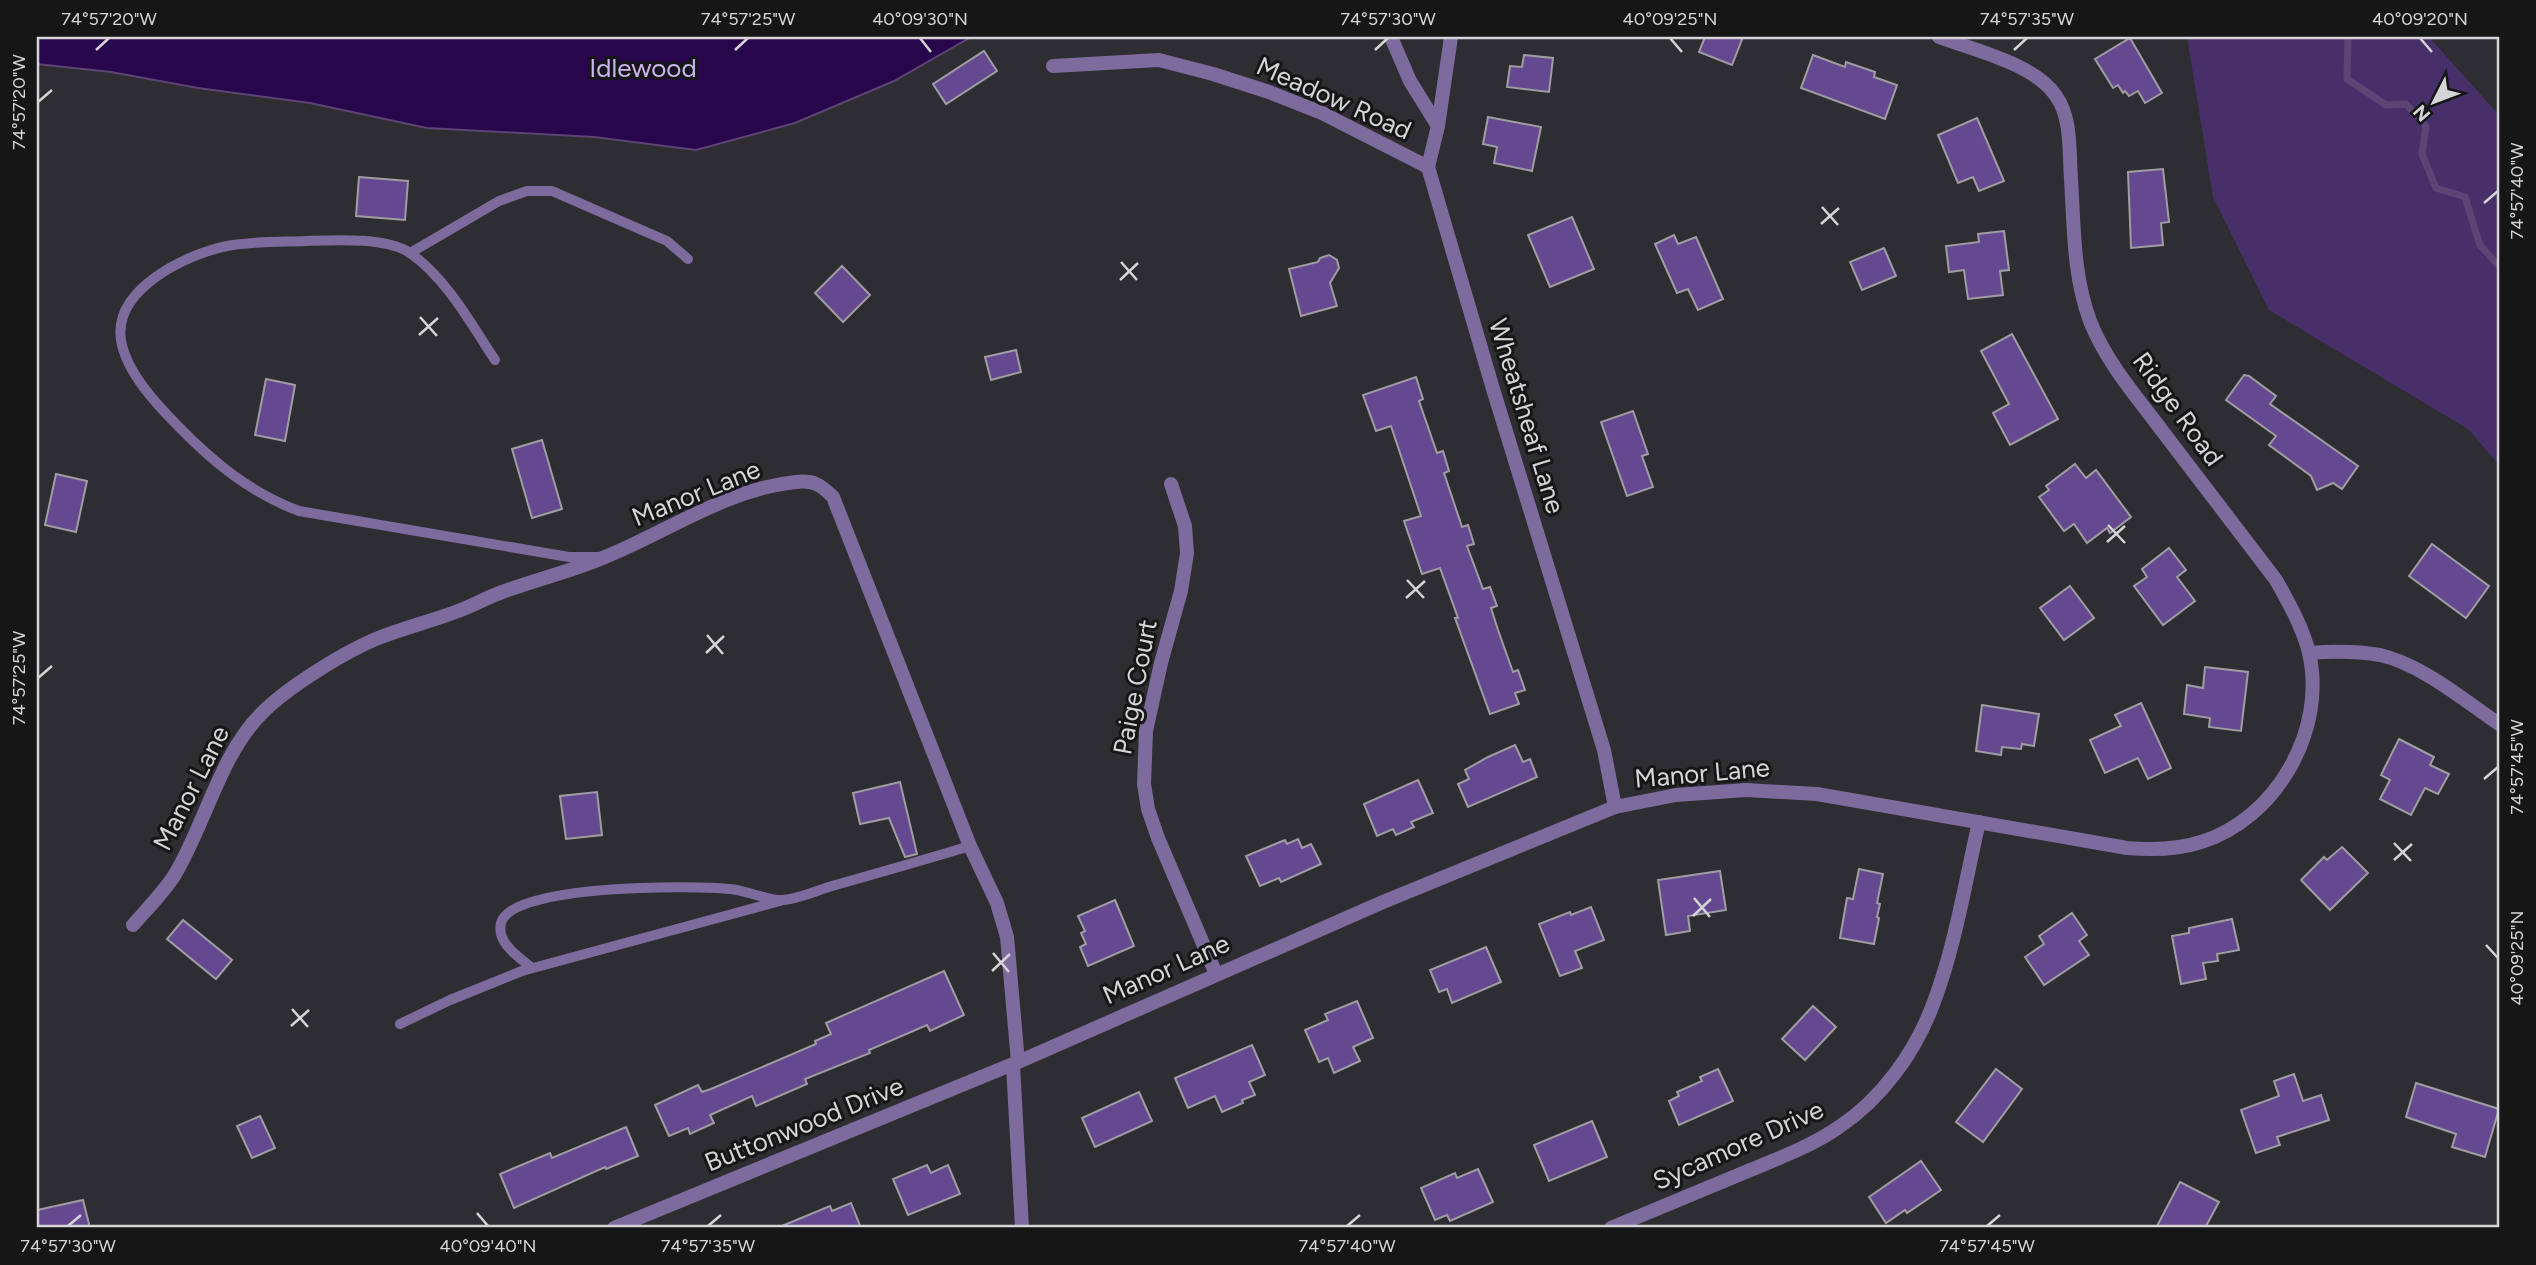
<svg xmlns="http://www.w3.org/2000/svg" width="2536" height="1265" viewBox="0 0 2536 1265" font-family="Figtree,sans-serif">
<rect width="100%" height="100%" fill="#2e2d31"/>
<!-- green -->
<polygon fill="#473069" points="2187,37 2429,37 2499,115 2499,465 2468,429 2269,310 2213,197"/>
<!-- water -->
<polygon fill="#28064b" stroke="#5c4475" stroke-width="2" points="37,37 971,37 894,81 795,123 696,150 594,137 427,128 310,103 198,88 111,72 37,64"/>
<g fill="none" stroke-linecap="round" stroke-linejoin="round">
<!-- stream -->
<polyline stroke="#5c4475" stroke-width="7" points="2348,37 2347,79 2386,105 2406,104 2426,126 2422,154 2436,188 2465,197 2480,245 2497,264 2499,264"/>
</g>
<!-- building -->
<g fill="#654990" stroke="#9f9da2" stroke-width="2">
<polygon points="1705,37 1743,37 1732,65 1699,52"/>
<polygon points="2130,38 2162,93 2145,103 2138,91 2129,96 2125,91 2123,93 2118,85 2113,88 2095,59"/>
<polygon points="984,51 997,71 946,104 933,84"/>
<polygon points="1524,55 1553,58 1549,92 1507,87 1510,66 1522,67"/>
<polygon points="1813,55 1845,67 1846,62 1875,72 1874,77 1897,85 1885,119 1801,88"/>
<polygon points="1488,117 1541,127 1532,171 1494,163 1497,147 1483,144"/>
<polygon points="1977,118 2004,181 1979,191 1973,177 1958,183 1938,135"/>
<polygon points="2163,169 2169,222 2161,223 2163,245 2131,248 2128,172"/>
<polygon points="359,177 408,181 405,220 356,216"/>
<polygon points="1572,217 1594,269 1550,287 1528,235"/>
<polygon points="2004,231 2009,270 2000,271 2003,295 1968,299 1964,270 1949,272 1946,246 1979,242 1978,234"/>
<polygon points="1674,235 1678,244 1696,237 1723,299 1698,310 1688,289 1677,293 1655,244"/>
<polygon points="1884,248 1896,276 1862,290 1850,262"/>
<polygon points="1329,255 1337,260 1339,268 1330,283 1337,306 1301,316 1289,269 1318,262 1320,258"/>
<polygon points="842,266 870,295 843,322 815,293"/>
<polygon points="2012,334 2058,419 2010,445 1993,413 2009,404 1981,351"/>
<polygon points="1016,350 1021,372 991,380 985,357"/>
<polygon points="2244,375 2249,376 2276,396 2270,404 2358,466 2342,489 2333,483 2317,490 2311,476 2269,445 2276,436 2226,400"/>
<polygon points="1416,377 1423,399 1419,401 1437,453 1443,451 1449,471 1444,473 1462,527 1468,525 1474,544 1467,546 1483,589 1490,587 1497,606 1491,608 1498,630 1513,672 1518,670 1525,690 1515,693 1519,704 1490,714 1455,618 1458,618 1440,568 1422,574 1404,521 1421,516 1391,426 1376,431 1363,395"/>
<polygon points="266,379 295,385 285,441 255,435"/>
<polygon points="1633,411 1648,454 1642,456 1653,487 1627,496 1601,422"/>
<polygon points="542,440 562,509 532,518 512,449"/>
<polygon points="2075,464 2086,478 2096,470 2131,517 2110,533 2107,528 2087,543 2074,524 2064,531 2039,497 2049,490 2046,486"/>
<polygon points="56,474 87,481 76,532 45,525"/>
<polygon points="2432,544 2489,586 2466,618 2409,576"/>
<polygon points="2169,548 2186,570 2177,577 2195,601 2163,625 2134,586 2147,577 2142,569"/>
<polygon points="2070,586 2094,618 2064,640 2040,608"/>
<polygon points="2205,667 2248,672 2241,731 2209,727 2210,718 2184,714 2187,685 2203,688"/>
<polygon points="2141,703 2171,768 2148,779 2138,758 2105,773 2090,740 2121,726 2115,715"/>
<polygon points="1982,705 2039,714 2034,746 2022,744 2021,749 2002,747 2001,755 1976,751"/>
<polygon points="2399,739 2434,757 2430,765 2449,774 2438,794 2425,788 2411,815 2380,799 2390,780 2381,775"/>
<polygon points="1515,745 1523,762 1530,759 1537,777 1468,807 1458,784 1469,779 1465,770 1488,757"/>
<polygon points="1418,780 1433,813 1411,822 1414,827 1396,835 1393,829 1377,836 1364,804"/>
<polygon points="900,782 917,854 905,857 889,818 860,824 853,793"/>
<polygon points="597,792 602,835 566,839 560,796"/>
<polygon points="1298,839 1302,848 1311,844 1321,864 1281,882 1279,878 1260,886 1246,856 1285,840 1287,844"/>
<polygon points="2342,847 2368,873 2330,910 2301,880 2324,857 2327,860"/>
<polygon points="1859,869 1883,874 1877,903 1880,904 1877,917 1879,918 1874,944 1840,938 1847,898 1853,899"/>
<polygon points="1720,871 1726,910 1688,916 1690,931 1666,935 1658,880"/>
<polygon points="1115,900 1134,946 1088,966 1080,947 1086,944 1081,933 1085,931 1078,916"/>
<polygon points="1591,907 1604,940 1575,951 1582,968 1560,976 1539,924 1570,912 1571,915"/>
<polygon points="2072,913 2087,935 2079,941 2089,955 2044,985 2025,957 2044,944 2039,936"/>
<polygon points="2232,919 2239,950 2217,954 2218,961 2203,963 2206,979 2181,984 2172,936 2189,933 2189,928"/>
<polygon points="183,920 232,960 216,979 167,939"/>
<polygon points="1486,947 1501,982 1452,1003 1447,989 1439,992 1430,970"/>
<polygon points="944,971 964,1015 930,1031 927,1025 869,1050 870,1053 805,1079 807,1084 756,1106 752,1096 710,1115 714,1123 690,1134 688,1128 669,1136 655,1105 698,1085 702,1092 711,1089 816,1044 815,1041 831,1034 826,1023"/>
<polygon points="1357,1001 1373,1038 1353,1047 1360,1061 1334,1073 1328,1058 1319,1062 1305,1030 1328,1020 1325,1014"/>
<polygon points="1813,1006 1836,1027 1805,1060 1782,1039"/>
<polygon points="1252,1045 1265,1075 1249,1082 1255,1095 1242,1100 1243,1103 1222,1112 1215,1096 1188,1108 1175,1078"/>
<polygon points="1718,1069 1733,1101 1679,1125 1669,1101 1679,1096 1677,1092 1702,1081 1700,1077"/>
<polygon points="1996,1069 2022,1089 1983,1142 1956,1122"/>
<polygon points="2294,1074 2303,1101 2321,1095 2329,1120 2277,1137 2280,1145 2256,1153 2241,1110 2279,1096 2274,1081"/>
<polygon points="2416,1083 2499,1109 2485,1157 2452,1147 2456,1134 2406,1117"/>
<polygon points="1139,1092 1152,1121 1095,1147 1082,1118"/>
<polygon points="260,1116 275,1148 252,1158 237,1126"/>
<polygon points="1592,1121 1607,1157 1549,1181 1534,1145"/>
<polygon points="626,1127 638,1156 606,1169 605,1167 514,1208 500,1174 550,1153 552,1158"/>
<polygon points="1921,1161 1941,1190 1907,1213 1905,1210 1886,1223 1869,1197"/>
<polygon points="927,1165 931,1173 948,1165 960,1194 908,1215 893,1179"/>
<polygon points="1478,1169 1493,1202 1450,1221 1447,1215 1435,1220 1421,1188 1455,1173 1457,1178"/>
<polygon points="2180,1182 2219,1202 2205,1228 2156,1228"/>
<polygon points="83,1200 90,1228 37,1228 37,1210"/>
<polygon points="851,1203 861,1228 777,1228 830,1206 832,1211"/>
</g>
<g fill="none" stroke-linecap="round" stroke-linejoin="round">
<!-- service -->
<g stroke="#7d6b9e" stroke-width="10">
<polyline points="410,253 499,201 527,191 552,191 667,241 688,259"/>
<path d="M495 360C471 324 447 279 410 253 386 237 335 240 306 241 280 242 253 241 227 246 187 254 113 289 121 340 126 372 157 405 179 427 214 463 251 493 299 511L569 557H596"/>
<path d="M532 968C519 957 496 943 501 923 510 884 695 885 730 889 744 890 771 901 781 900 796 900 818 890 832 886 878 873 924 860 970 846"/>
<polyline points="400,1024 450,1000 522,971 780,901"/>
</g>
<!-- minor -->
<g stroke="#7d6b9e" stroke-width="14">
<polyline points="1391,37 1410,81 1438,126"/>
<polyline points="1451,37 1438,126 1428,167 1493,389 1604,750 1615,807"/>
<polyline points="1053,66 1159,60 1213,74 1269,92 1322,113 1428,167"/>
<polyline points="1171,484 1185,526 1187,553 1181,591 1161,663 1146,731 1144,784 1148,809 1158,838 1216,974"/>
<path d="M2309 653C2333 651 2357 651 2380 655 2421 664 2465 701 2499 724"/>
<path d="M133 925C147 909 162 894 174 876 204 827 220 755 261 714 286 688 347 650 381 637 407 627 435 620 461 610 476 604 490 596 505 591 538 579 572 571 605 557 667 532 727 489 796 482 814 480 821 485 833 497L970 846 997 903 1007 937 1018 1062"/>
<polyline points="1013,1065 1022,1228"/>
<path d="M614 1228 1018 1062 1383 902 1615 807 1676 795 1746 790 1817 794 2127 848C2152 850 2177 850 2201 842 2276 819 2327 730 2309 653 2303 628 2289 603 2276 580 2238 531 2201 481 2163 432 2137 397 2106 362 2090 321 2073 275 2074 226 2071 179 2069 153 2072 118 2056 96 2035 64 1974 50 1939 37"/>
<path d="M1611 1228C1657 1209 1702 1190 1748 1171 1779 1158 1812 1146 1839 1127 1881 1099 1914 1054 1932 1007 1955 948 1965 883 1979 822"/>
</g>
</g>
<!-- ticks -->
<path fill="none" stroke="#d5d4d7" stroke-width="2.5" d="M920 38 931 52M1670 38 1682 52M2420 38 2432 52M96 50 109 38M735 50 748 38M1375 50 1388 38M2014 50 2027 38M38 102 52 90M2484 203 2498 191M1822 207 1838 225M1821 224 1839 208M1121 262 1137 280M1120 280 1138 263M420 317 437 336M419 335 438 318M2108 525 2125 543M2107 542 2125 526M1407 580 1424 598M1406 598 1425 581M707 635 723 654M706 653 724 636M38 678 52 666M2484 779 2498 767M2394 843 2411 861M2394 860 2412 844M1694 898 1710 917M1693 916 1711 899M2486 945 2498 958M993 953 1009 972M992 971 1010 954M292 1009 308 1027M291 1026 309 1010M477 1213 488 1226M68 1226 81 1215M708 1226 721 1215M1347 1226 1360 1215M1987 1226 2000 1215"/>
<g text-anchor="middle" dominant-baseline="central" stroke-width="6" stroke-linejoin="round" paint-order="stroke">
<!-- park labels -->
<g font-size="26" fill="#c9b5f1" stroke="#161617">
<text x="643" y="68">Idlewood</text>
</g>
<!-- street labels -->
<g font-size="26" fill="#d5d4d7" stroke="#161617">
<text transform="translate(1334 98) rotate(24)">Meadow Road</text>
<text transform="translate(2178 409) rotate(54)">Ridge Road</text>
<text transform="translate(1527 416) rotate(73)">Wheatsheaf Lane</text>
<text transform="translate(696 493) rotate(-22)">Manor Lane</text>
<text transform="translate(1135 687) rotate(-79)">Paige Court</text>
<text transform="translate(1702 773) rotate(-5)">Manor Lane</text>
<text transform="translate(191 788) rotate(-63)">Manor Lane</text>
<text transform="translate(1166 969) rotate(-24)">Manor Lane</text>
<text transform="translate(804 1124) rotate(-22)">Buttonwood Drive</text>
<text transform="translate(1738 1145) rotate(-24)">Sycamore Drive</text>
</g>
</g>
<!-- border -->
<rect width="2536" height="1265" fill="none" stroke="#161617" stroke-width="77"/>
<!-- north arrow -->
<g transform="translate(2434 102) rotate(228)" stroke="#161617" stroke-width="5" paint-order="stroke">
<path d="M0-5L12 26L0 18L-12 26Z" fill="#d5d4d7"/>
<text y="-10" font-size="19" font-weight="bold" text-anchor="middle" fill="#d5d4d7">N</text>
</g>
<rect x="38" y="38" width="2460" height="1188" fill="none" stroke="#d5d4d7" stroke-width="2.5"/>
<g font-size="18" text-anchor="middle" fill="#d5d4d7">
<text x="109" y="25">74°57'20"W</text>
<text x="748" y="25">74°57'25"W</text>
<text x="920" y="25">40°09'30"N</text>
<text x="1388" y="25">74°57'30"W</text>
<text x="1670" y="25">40°09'25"N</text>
<text x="2027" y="25">74°57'35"W</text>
<text x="2420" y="25">40°09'20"N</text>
<text transform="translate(19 102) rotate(-90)" y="6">74°57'20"W</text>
<text transform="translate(2517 191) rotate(-90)" y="6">74°57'40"W</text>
<text transform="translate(19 678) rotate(-90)" y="6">74°57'25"W</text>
<text transform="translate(2517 767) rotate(-90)" y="6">74°57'45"W</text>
<text transform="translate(2517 958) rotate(-90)" y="6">40°09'25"N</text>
<text x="68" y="1252">74°57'30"W</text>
<text x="488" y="1252">40°09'40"N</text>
<text x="708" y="1252">74°57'35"W</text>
<text x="1347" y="1252">74°57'40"W</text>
<text x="1987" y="1252">74°57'45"W</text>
</g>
</svg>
